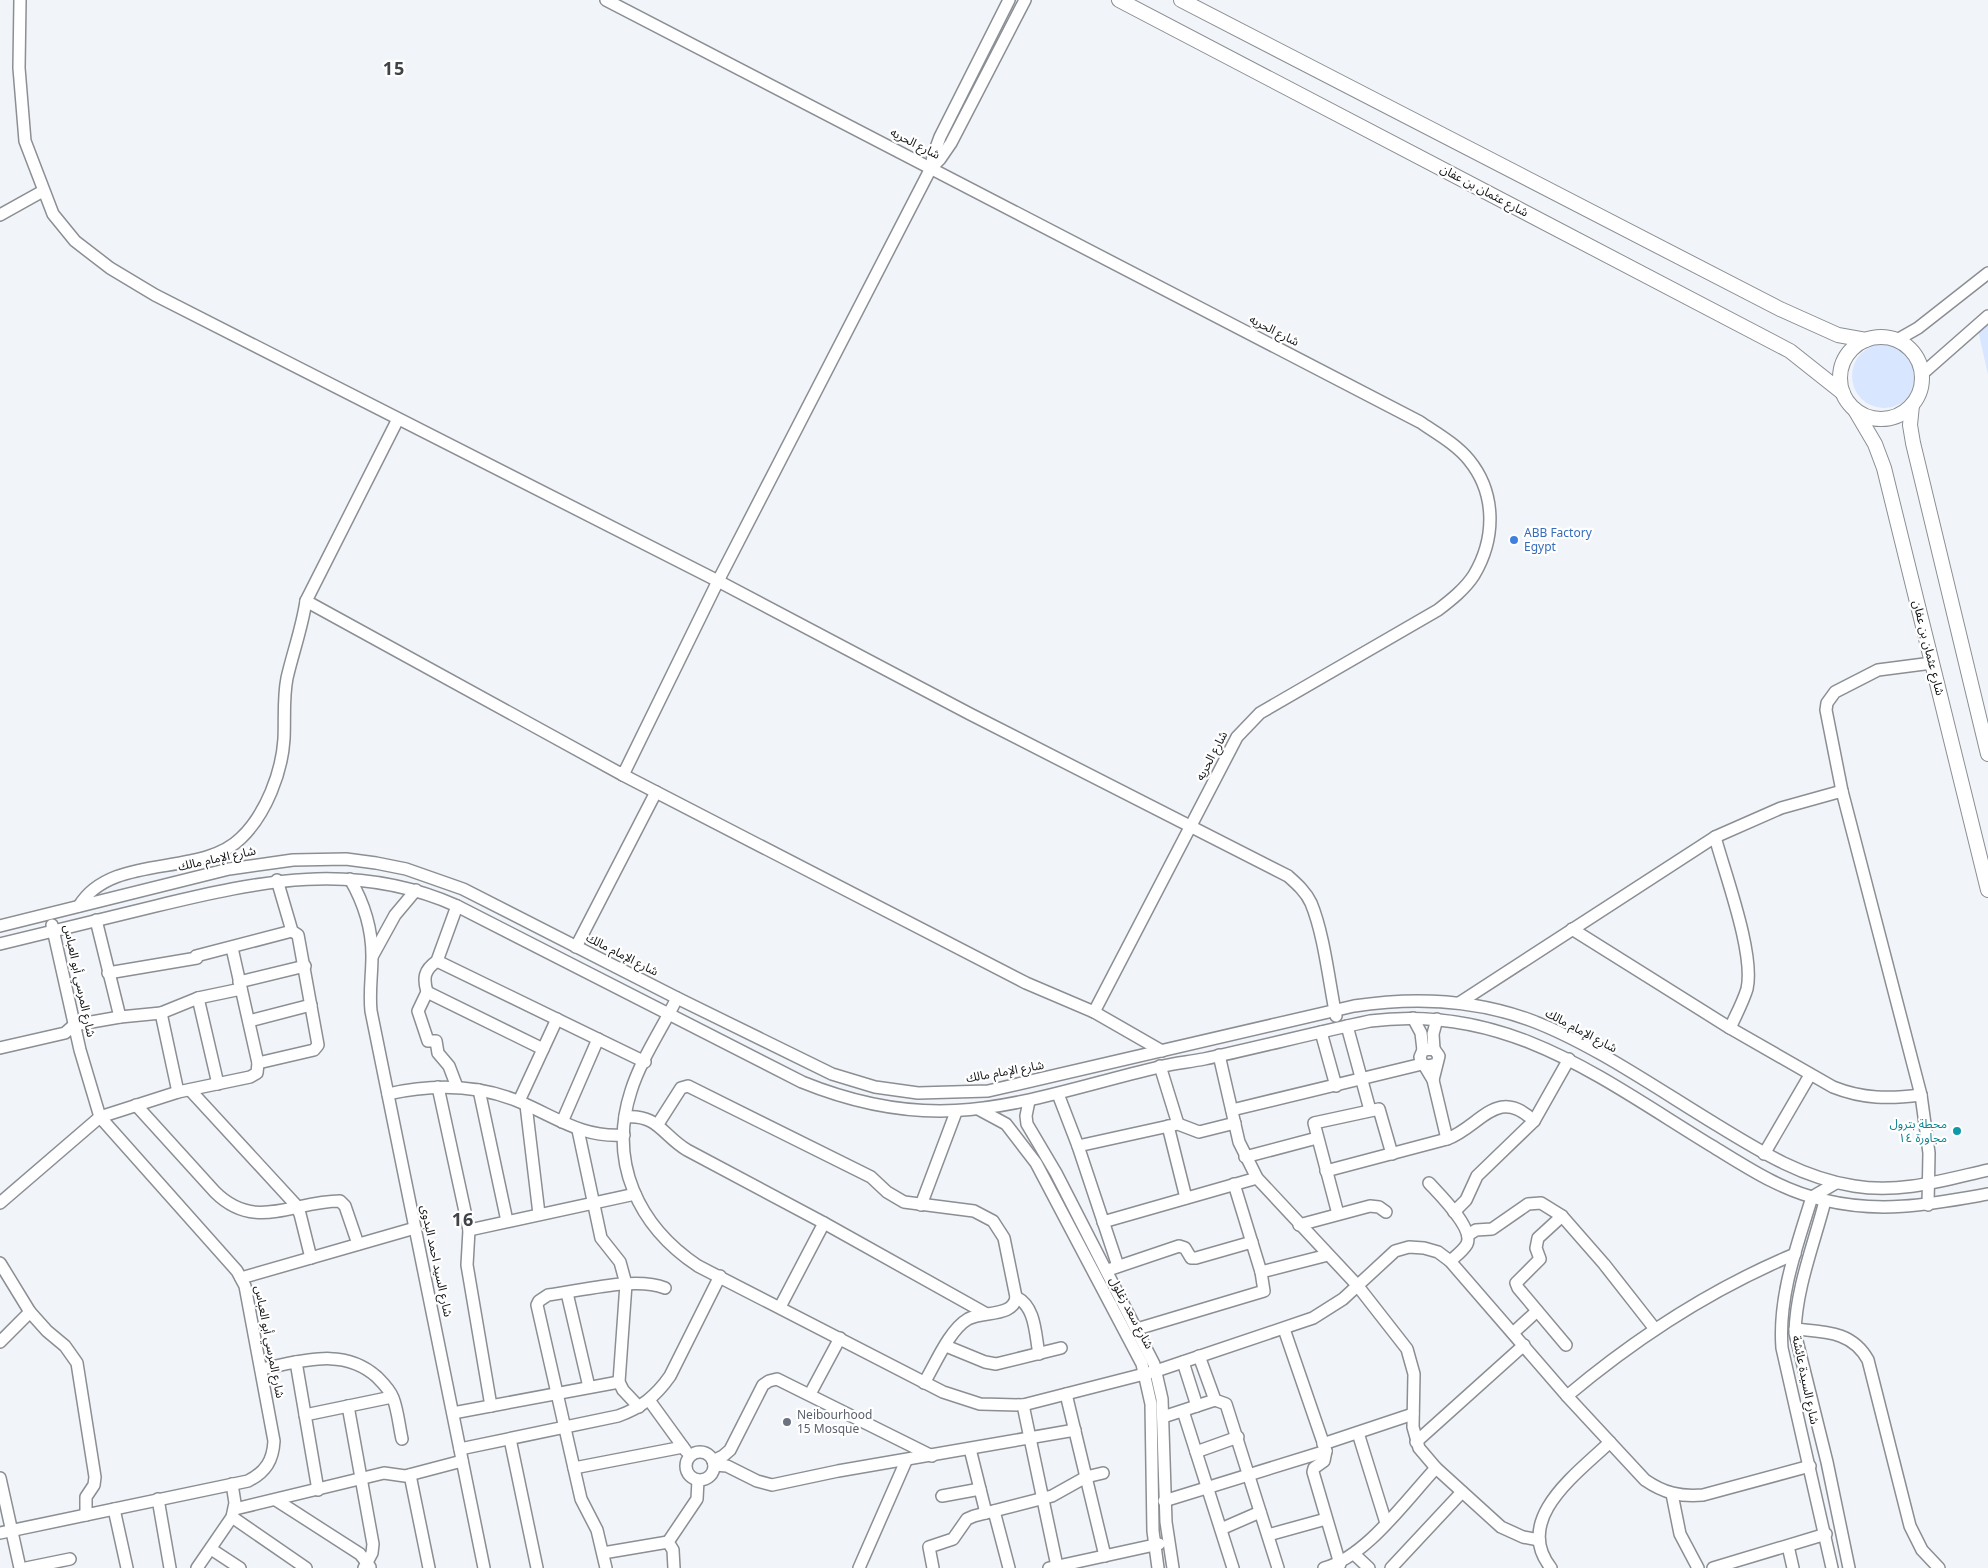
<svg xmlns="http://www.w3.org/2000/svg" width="1988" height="1568" viewBox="0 0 1988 1568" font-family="Georgia,'Noto Sans Arabic',serif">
<rect width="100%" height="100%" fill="#f1f5fa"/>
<!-- green -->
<g fill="#d8e6ff">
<polygon points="1988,324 1988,375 1978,330"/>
<circle cx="1884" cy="376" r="32"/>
</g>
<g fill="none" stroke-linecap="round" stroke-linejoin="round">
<!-- minor casing -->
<g stroke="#8b8e93" stroke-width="14">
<g id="minor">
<path d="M20 0 19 68 25 141 53 214 75 241 110 268 155 295 718 581 970 714 1288 876C1297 884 1306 892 1311 903 1324 934 1329 982 1336 1016"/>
<path d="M606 0 1420 422C1436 433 1456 444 1469 460 1496 493 1496 538 1474 575 1465 589 1451 600 1438 610L1260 713 1237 737 1094 1012 1026 983 623 775"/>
<polyline points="931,168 940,159 951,143 1025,0"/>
<polyline points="0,215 43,191"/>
<polyline points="1897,340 1918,328 1988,273"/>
<polyline points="1922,374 1988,316"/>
<polyline points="398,419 306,601 623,775 718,581 931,168 933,156 940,137 1009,0"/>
<polyline points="1842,791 1826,710 1827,703 1835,692 1878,670 1932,663"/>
<path d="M1715 837C1725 874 1755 954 1747 989 1743 1002 1736 1015 1730 1028"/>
<path d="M350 879C364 903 372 928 372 956 372 975 369 992 371 1011L484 1568"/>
<path d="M79 906C112 852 201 878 241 838 266 814 282 772 284 739 285 718 283 698 287 678 293 652 302 628 306 601"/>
<polyline points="96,920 120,1017"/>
<path d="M0 926 229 869 293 860 346 859 376 863 406 869 463 889 677 998 832 1074 875 1087 918 1093 988 1091 1354 1006C1413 997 1473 999 1530 1020 1592 1043 1659 1090 1717 1125 1761 1152 1803 1178 1854 1186 1900 1194 1944 1180 1988 1170"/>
<path d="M1572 929 1730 1028 1833 1087C1863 1099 1889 1099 1921 1095"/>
<path d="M0 944C52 931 104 919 156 906 260 881 354 860 457 906L802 1082C942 1139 1022 1100 1159 1067 1174 1063 1189 1062 1204 1059 1259 1047 1314 1033 1370 1021 1507 1003 1602 1079 1712 1146 1748 1168 1782 1191 1824 1200 1882 1214 1931 1204 1988 1194"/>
<polyline points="576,947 656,792"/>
<polyline points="373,955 395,915 416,890"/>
<polyline points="437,961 645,1062"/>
<polyline points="108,973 197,958 196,956 292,931"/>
<polyline points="239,982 305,966"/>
<polyline points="427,992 543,1049"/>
<polyline points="198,998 218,1084"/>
<path d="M677 998C662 1029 641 1059 631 1091 608 1162 638 1226 698 1266L943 1392 980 1404 1023 1405 1156 1371 1313 1318 1343 1299 1395 1251 1409 1247 1424 1248 1438 1252 1450 1261 1567 1396 1645 1480C1664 1493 1680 1497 1703 1495L1810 1466"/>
<polyline points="1459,1003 1715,837 1781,808 1842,791 1921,1095 1929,1153 1928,1205"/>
<polyline points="1094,1012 1162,1051"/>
<polyline points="161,1013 178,1092"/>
<polyline points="1413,1018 1421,1033 1423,1050"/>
<polyline points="249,1021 311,1005"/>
<polyline points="1347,1026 1370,1110"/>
<polyline points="1321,1032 1336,1086"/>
<polyline points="0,1048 65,1033 74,1025 120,1017 161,1013 198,998 241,989"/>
<polyline points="1434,1049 1433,1034 1437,1019"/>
<polyline points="1219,1055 1239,1142 1257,1178 1357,1285 1407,1349 1414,1374 1413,1427 1419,1448 1436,1468 1501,1527 1523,1537 1539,1540"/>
<polyline points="258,1063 314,1050 318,1045 298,935 292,931 277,880"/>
<polyline points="1424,1065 1433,1080 1447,1139"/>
<polyline points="1160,1066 1178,1124"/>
<polyline points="1433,1080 1439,1056 1434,1049 1423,1050 1420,1057 1422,1064 1428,1066 1436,1064"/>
<polyline points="438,1087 469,1230 467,1265 491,1406"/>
<path d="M457 1087 449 1066 438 1053 436 1041H428L418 1011 427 992C423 978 424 970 437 961L457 906"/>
<polyline points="190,1090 295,1204 300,1214 311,1258"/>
<polyline points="479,1090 507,1221"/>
<path d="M388 1094C432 1084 477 1084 520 1102 556 1117 582 1138 624 1135"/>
<polyline points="1058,1094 1078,1146 1118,1266"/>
<polyline points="519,1101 557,1019"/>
<polyline points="1029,1101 1026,1116 1027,1124 1056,1173 1154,1364 1162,1399 1166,1522 1173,1568"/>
<path d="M136 1105 215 1192C255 1232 293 1201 340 1201L345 1206 358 1244"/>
<polyline points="526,1105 539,1214"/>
<polyline points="980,1110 1006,1124 1036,1163 1142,1364 1151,1404 1153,1531 1158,1568"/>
<polyline points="1232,1110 1422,1064"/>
<path d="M625 1117C658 1114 662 1135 687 1150L824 1223 985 1313"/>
<polyline points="562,1122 598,1039"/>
<path d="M658 1124 681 1088 688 1086 861 1172 871 1177 887 1192 904 1202 974 1211 993 1221 1004 1238 1016 1297C1014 1317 983 1311 968 1319 949 1330 935 1365 924 1383"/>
<polyline points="1168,1126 1186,1198"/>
<polyline points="578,1130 601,1238 620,1262 626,1284 619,1382 623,1390 639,1407"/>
<polyline points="1078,1146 1178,1124 1199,1132 1235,1123"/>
<polyline points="1764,1154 1810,1075"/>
<polyline points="1245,1157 1317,1138"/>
<path d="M1326 1171 1447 1139C1480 1127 1497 1085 1534 1121"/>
<path d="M1429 1183C1440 1195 1474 1228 1467 1244 1463 1251 1456 1256 1450 1261"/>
<path d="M1825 1201C1814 1244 1796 1288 1795 1333L1827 1462 1849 1568"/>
<polyline points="0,1203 100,1117 178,1092 250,1077 257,1073 258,1063 232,948"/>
<polyline points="921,1205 956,1112"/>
<polyline points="1454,1212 1466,1200 1477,1176 1534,1121 1569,1059"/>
<polyline points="1338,1214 1314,1123 1379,1109 1392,1154"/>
<polyline points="1562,1216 1538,1238 1536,1248 1540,1259 1516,1283 1518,1288 1566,1345"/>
<polyline points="1103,1222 1257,1178"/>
<polyline points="1299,1225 1370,1206 1379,1207 1386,1212"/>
<polyline points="469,1230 635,1194"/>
<polyline points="1468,1235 1476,1230 1492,1229 1528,1204 1541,1203 1562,1216 1604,1264 1655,1329"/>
<polyline points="0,1263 30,1312 47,1331 65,1346 77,1363 95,1477 94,1485 86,1497 86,1515"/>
<polyline points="1111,1269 1179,1246 1185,1248 1191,1258 1196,1258 1252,1242"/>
<polyline points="1261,1272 1328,1255"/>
<polyline points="241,1278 415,1228"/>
<polyline points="567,1293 589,1387"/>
<path d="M1016 1297C1036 1307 1035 1334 1039 1354"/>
<polyline points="780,1307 824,1223"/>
<polyline points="1137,1329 1264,1291 1261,1272 1234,1184"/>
<polyline points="1284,1329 1326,1451 1324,1461 1314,1468 1313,1472 1340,1564 1338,1568"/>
<path d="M1795 1329C1825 1332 1852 1331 1868 1360L1910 1526 1922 1550 1939 1568"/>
<polyline points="1513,1333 1537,1311"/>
<polyline points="0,1342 30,1312"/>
<polyline points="946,1346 985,1362 996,1364 1061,1348"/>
<polyline points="1199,1356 1215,1400 1226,1404 1278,1568"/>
<polyline points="296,1362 318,1490"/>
<polyline points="1183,1362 1197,1406"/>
<path d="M261 1369C300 1362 343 1346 377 1377 383 1383 390 1390 393 1398 398 1411 399 1426 402 1439"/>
<polyline points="810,1394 840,1338"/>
<polyline points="1066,1394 1105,1556"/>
<path d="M1567 1396C1636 1338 1711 1289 1795 1254"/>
<polyline points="649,1400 686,1451"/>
<polyline points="1023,1405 1057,1566"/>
<polyline points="348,1406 373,1544 372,1553 364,1568"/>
<polyline points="1183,1411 1233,1568"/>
<polyline points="453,1413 619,1382"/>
<polyline points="305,1415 392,1397"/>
<polyline points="1163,1417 1215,1400"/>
<polyline points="1358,1433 1386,1523"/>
<polyline points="510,1439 537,1568"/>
<polyline points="1416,1442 1524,1345"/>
<polyline points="1323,1444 1413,1414"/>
<path d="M460 1449 618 1416C641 1408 656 1396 670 1376L720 1276"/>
<polyline points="970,1449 986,1513"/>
<circle cx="700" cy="1466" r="14"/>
<polyline points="1196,1452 1238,1437"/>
<polyline points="713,1461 723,1456 730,1450 763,1385 769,1381 777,1379 932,1456"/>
<polyline points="714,1465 727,1466 757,1481 772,1485 838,1471 1075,1430"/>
<polyline points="574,1468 683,1447"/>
<polyline points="410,1475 429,1568"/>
<polyline points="0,1478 20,1568"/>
<polyline points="1672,1494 1680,1534 1698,1568"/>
<polyline points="942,1496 980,1489"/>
<polyline points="158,1499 170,1568"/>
<polyline points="276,1500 360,1554 370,1567"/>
<polyline points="1164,1501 1326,1451"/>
<polyline points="114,1509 127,1568"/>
<polyline points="235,1509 384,1473 405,1476 462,1461"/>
<polyline points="994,1511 1009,1568"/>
<polyline points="232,1517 306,1568"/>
<polyline points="1221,1529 1260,1512"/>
<path d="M0 1533 248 1481C266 1472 273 1460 274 1441L245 1286 237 1271 100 1117 80 1050 52 925"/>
<polyline points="1268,1535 1326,1519"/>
<polyline points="1788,1546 1793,1568"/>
<polyline points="211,1549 240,1568"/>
<polyline points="603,1553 668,1542"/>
<polyline points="1354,1554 1369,1568"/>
<polyline points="26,1568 70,1559"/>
<polyline points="197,1568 232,1517 235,1503 232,1484"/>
<path d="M606 1568 597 1530 581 1499 537 1305 539 1301 548 1295C581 1291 635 1276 665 1288"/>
<polyline points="674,1568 673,1550 668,1542 697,1499 698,1480"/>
<polyline points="859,1568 906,1461"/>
<polyline points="933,1568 929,1547 953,1539 967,1519 974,1516 1052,1496 1086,1477 1103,1473"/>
<polyline points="1049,1568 1159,1544"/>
<path d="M1324 1568C1366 1557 1406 1500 1436 1468"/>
<polyline points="1391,1568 1462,1492"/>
<path d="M1551 1568C1512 1519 1578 1473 1610 1442"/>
<polyline points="1713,1568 1826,1534"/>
<path d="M1832 1568 1782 1348C1778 1296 1797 1246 1812 1197L1836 1183"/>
</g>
</g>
<!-- major casing -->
<g stroke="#8b8e93" stroke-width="16">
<g id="major">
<polyline points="1119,0 1790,351 1843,393"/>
<polyline points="1181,0 1780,309 1838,335 1866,340"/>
<circle cx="1881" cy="378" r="41"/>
<polyline points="1912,405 1910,425 1913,443 1988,754"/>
<polyline points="1855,410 1875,444 1884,468 1988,890"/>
</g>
</g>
<!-- minor -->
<use href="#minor" stroke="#fff" stroke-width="11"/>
<!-- major -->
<use href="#major" stroke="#fff" stroke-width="14"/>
</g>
<!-- markers -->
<circle fill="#3f7fe0" stroke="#fff" stroke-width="2" cx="1514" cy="540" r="5"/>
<circle fill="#0f9aa8" stroke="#fff" stroke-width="2" cx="1957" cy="1131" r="5"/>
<circle fill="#6b7280" stroke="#fff" stroke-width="2" cx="787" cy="1422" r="5"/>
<g text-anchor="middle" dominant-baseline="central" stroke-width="4.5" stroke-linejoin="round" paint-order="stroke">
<!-- street labels -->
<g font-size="12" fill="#121315" stroke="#fff">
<text transform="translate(915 144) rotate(27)">شارع الحريه</text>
<text transform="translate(1484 191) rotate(28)">شارع عثمان بن عفان</text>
<text transform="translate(1274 331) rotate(27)">شارع الحريه</text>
<text transform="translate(1928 648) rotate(76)">شارع عثمان بن عفان</text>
<text transform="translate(1212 756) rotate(-62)">شارع الحريه</text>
<text transform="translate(217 859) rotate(-12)">شارع الإمام مالك</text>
<text transform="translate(622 955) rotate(27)">شارع الإمام مالك</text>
<text transform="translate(79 981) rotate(78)">شارع المرسي أبو العباس</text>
<text transform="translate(1581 1031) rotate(28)">شارع الإمام مالك</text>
<text transform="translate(1005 1072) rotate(-10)">شارع الإمام مالك</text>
<text transform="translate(436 1261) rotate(78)">شارع السيد احمد البدوى</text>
<text transform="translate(1131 1313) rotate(62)">شارع سعد زغلول</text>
<text transform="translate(269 1342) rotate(79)">شارع المرسي أبو العباس</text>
<text transform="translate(1805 1380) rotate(78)">شارع السيدة عائشة</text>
</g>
<!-- shop labels -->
<g font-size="12" fill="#366cbe" stroke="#fff" text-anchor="start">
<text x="1524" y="533">ABB Factory<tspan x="1524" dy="14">Egypt</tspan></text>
</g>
<!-- culture labels -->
<g font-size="12" fill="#0d838f" stroke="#fff" text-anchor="end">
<text x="1947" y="1124">محطة بترول<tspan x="1947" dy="14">مجاورة ١٤</tspan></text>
</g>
<!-- worship labels -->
<g font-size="12" fill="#5b616d" stroke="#fff" text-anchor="start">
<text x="797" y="1415">Neibourhood<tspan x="797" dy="14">15 Mosque</tspan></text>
</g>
<!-- district labels -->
<g font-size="18" font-weight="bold" letter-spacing="1" fill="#404347" stroke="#fff">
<text x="394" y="69">15</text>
<text x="463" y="1220">16</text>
</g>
</g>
</svg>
